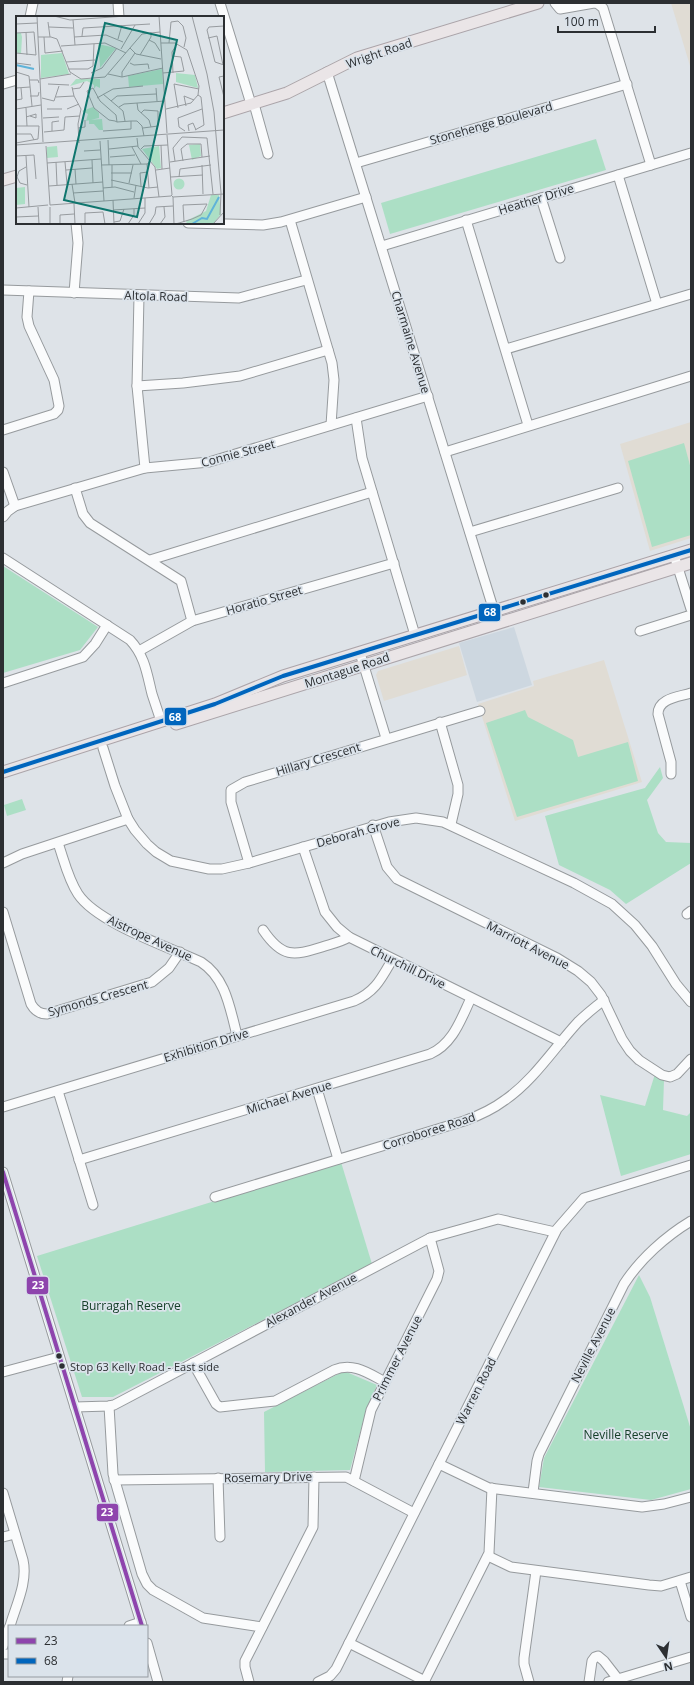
<svg xmlns="http://www.w3.org/2000/svg" width="694" height="1685" viewBox="0 0 694 1685" font-family="'Open Sans',sans-serif">
<rect width="100%" height="100%" fill="#dee3e8"/>
<!-- built -->
<polygon fill="#cdd7e0" points="514,627 532,685 477,702 459,643"/>
<!-- education -->
<g fill="#e0dcd4">
<polygon points="671,3 691,3 691,69"/>
<polygon points="691,422 691,538 650,551 620,444"/>
<polygon points="459,646 467,675 384,701 376,675 378,671"/>
<polygon points="604,660 642,782 515,821 478,704 534,686 533,681"/>
</g>
<!-- green -->
<g fill="#acdfc5">
<polygon points="596,139 606,170 390,234 381,203"/>
<polygon points="684,443 691,469 691,535 652,547 628,461"/>
<polygon points="3,566 98,627 80,650 3,673"/>
<polygon points="525,710 528,717 573,740 578,757 628,742 638,781 517,817 486,723"/>
<polygon points="660,767 663,778 647,800 658,833 666,842 691,843 691,863 626,904 610,890 559,865 545,816 645,788"/>
<polygon points="22,799 26,810 7,816 4,805"/>
<polygon points="655,1074 664,1080 663,1110 687,1116 691,1112 691,1154 621,1176 600,1095 645,1106"/>
<polygon points="341,1162 372,1264 113,1397 82,1397 37,1256"/>
<polygon points="639,1275 650,1297 691,1430 691,1489 651,1500 539,1487 544,1458"/>
<polygon points="344,1371 377,1385 367,1407 350,1470 265,1472 264,1412"/>
</g>
<g fill="none" stroke-linecap="round" stroke-linejoin="round">
<!-- minor casing -->
<g stroke="#969a9d" stroke-width="11">
<g id="minor">
<polyline points="118,3 119,17"/>
<polyline points="220,3 251,104"/>
<polyline points="555,3 560,9 594,3 598,4 603,8 651,165"/>
<polyline points="30,17 33,3"/>
<polyline points="327,72 494,611"/>
<polyline points="3,84 17,80"/>
<polyline points="254,104 268,154"/>
<polyline points="356,163 627,84"/>
<polyline points="618,175 657,304"/>
<polyline points="541,198 560,258"/>
<polyline points="290,220 332,363 334,380 331,425"/>
<polyline points="466,220 528,425"/>
<polyline points="188,223 263,225 281,222 366,197"/>
<polyline points="382,246 691,153"/>
<polyline points="3,290 239,298 306,280"/>
<polyline points="74,293 78,243 76,223"/>
<polyline points="139,296 137,386 145,468"/>
<polyline points="506,349 691,294"/>
<polyline points="137,386 183,383 240,376 328,350"/>
<polyline points="356,418 362,458 415,635"/>
<polyline points="3,430 54,414 58,410 59,406 54,380 29,326 27,317 29,291"/>
<polyline points="445,452 691,376"/>
<polyline points="3,472 15,506"/>
<polyline points="75,488 83,514 90,523 181,581 192,621"/>
<polyline points="3,517 8,511 15,506 145,468 209,462 428,396"/>
<polyline points="470,532 618,488"/>
<polyline points="674,555 691,609"/>
<path d="M3 558 130 640C145 656 147 674 152 694 155 703 158 712 161 721"/>
<polyline points="150,560 372,492"/>
<polyline points="640,631 691,615"/>
<polyline points="139,651 192,621 394,563"/>
<polyline points="360,653 386,738"/>
<polyline points="3,683 83,657 95,644 107,625"/>
<polyline points="440,722 458,785 458,794 451,824"/>
<polyline points="103,748 115,786 128,819 135,830 147,844 156,852 171,861 209,869 222,869 249,863 389,822 416,818 443,822 574,883 612,904 635,925 652,946 676,984 691,1002"/>
<path d="M671 774V762L658 714C658 698 679 697 691 693"/>
<polyline points="373,825 387,867 397,879 557,958 578,971 591,982 601,995 622,1039 630,1051 639,1060 662,1075 670,1077 677,1074 691,1059"/>
<path d="M58 843C64 860 68 879 78 894 97 923 169 947 201 962 226 978 230 1009 237 1035"/>
<polyline points="303,847 325,912 337,927 349,937 561,1042"/>
<polyline points="3,863 22,854 128,819"/>
<polyline points="249,863 231,802 231,790 245,782 480,711"/>
<path d="M3 912 31 1004C35 1011 40 1014 47 1014L152 982 169 968 180 952"/>
<polyline points="687,914 691,911"/>
<path d="M263 930C282 958 293 956 322 947 331 944 341 942 349 937"/>
<polyline points="317,1089 338,1159"/>
<polyline points="58,1091 93,1205"/>
<path d="M3 1107 354 1001C375 992 381 979 392 960"/>
<path d="M79 1160 430 1054C453 1044 461 1019 471 998"/>
<polyline points="3,1172 142,1626"/>
<path d="M215 1197 464 1121C478 1116 493 1109 505 1100 534 1080 554 1048 578 1022 586 1014 595 1007 604 1000"/>
<path d="M193 1363 216 1404 220 1407 275 1401 334 1370C353 1362 368 1373 385 1382"/>
<polyline points="3,1372 59,1357"/>
<polyline points="109,1406 113,1474 142,1574 147,1584 153,1590 203,1618 262,1627"/>
<polyline points="75,1407 109,1406 114,1405 430,1238 498,1219 555,1232"/>
<polyline points="439,1464 489,1488 642,1507 664,1504 691,1497"/>
<polyline points="218,1478 220,1537"/>
<polyline points="114,1480 346,1477 414,1513"/>
<polyline points="354,1481 371,1410 437,1279 439,1271 430,1238"/>
<path d="M533 1492 537 1461 539 1454 624 1284C640 1259 666 1236 691 1221"/>
<path d="M3 1493 23 1560C28 1582 16 1605 10 1626"/>
<polyline points="3,1537 15,1534"/>
<polyline points="488,1556 511,1567 649,1585 661,1586 691,1577"/>
<polyline points="680,1581 691,1617"/>
<polyline points="129,1626 141,1622"/>
<polyline points="147,1643 158,1682"/>
<polyline points="349,1643 425,1681"/>
<polyline points="3,1646 9,1628"/>
<polyline points="3,1654 9,1654"/>
<polyline points="67,1682 68,1676"/>
<polyline points="249,1682 245,1667 245,1661 313,1527 314,1477"/>
<polyline points="318,1682 330,1676 336,1669 557,1229 584,1198 691,1165"/>
<polyline points="424,1682 489,1553 492,1488"/>
<polyline points="529,1682 524,1664 524,1658 536,1571"/>
<polyline points="589,1682 592,1661 595,1657 598,1656 604,1661 618,1679"/>
<polyline points="608,1682 691,1657"/>
</g>
</g>
<!-- major casing -->
<g stroke="#aba4a9" stroke-width="13">
<g id="major">
<polyline points="223,113 287,93 357,58 538,3"/>
<polyline points="3,180 17,176"/>
<polyline points="176,724 691,563"/>
<polyline points="3,772 215,704 283,676 691,550"/>
</g>
</g>
<!-- minor -->
<use href="#minor" stroke="#fafbfc" stroke-width="9"/>
<!-- major -->
<use href="#major" stroke="#eae5e7" stroke-width="11"/>
<!-- bus-1 casing -->
<g stroke="#dbe3eb" stroke-width="7">
<polyline id="bus-1" points="3,1172 142,1626"/>
</g>
<!-- bus-2 casing -->
<g stroke="#dbe3eb" stroke-width="7">
<polyline id="bus-2" points="3,772 215,704 283,676 691,550"/>
</g>
<!-- bus-1 -->
<use href="#bus-1" stroke="#8e44ad" stroke-width="4"/>
<!-- bus-2 -->
<use href="#bus-2" stroke="#0065bd" stroke-width="4"/>
</g>
<!-- markers -->
<g fill="#2c2f32" stroke="#dbe3eb" stroke-width="1.5">
<circle cx="546" cy="595" r="3.5"/>
<circle cx="523" cy="602" r="3.5"/>
<circle cx="59" cy="1356" r="3.5"/>
<circle cx="62" cy="1366" r="3.5"/>
</g>
<g text-anchor="middle" dominant-baseline="central" stroke-width="3.5" stroke-linejoin="round" paint-order="stroke">
<!-- bus labels -->
<g font-size="11" fill="#2c2f32" stroke="#dbe3eb" text-anchor="start">
<text x="70" y="1366">Stop 63 Kelly Road - East side</text>
</g>
<!-- street labels -->
<g font-size="12" fill="#2c2f32" stroke="#dbe3eb">
<text transform="translate(379 53) rotate(-19)">Wright Road</text>
<text transform="translate(491 123) rotate(-16)">Stonehenge Boulevard</text>
<text transform="translate(536 199) rotate(-17)">Heather Drive</text>
<text transform="translate(156 296) rotate(2)">Altola Road</text>
<text transform="translate(411 342) rotate(73)">Charmaine Avenue</text>
<text transform="translate(238 453) rotate(-15)">Connie Street</text>
<text transform="translate(264 600) rotate(-16)">Horatio Street</text>
<text transform="translate(347 670) rotate(-18)">Montague Road</text>
<text transform="translate(318 759) rotate(-17)">Hillary Crescent</text>
<text transform="translate(358 832) rotate(-15)">Deborah Grove</text>
<text transform="translate(150 938) rotate(25)">Aistrope Avenue</text>
<text transform="translate(528 945) rotate(27)">Marriott Avenue</text>
<text transform="translate(408 967) rotate(26)">Churchill Drive</text>
<text transform="translate(98 998) rotate(-16)">Symonds Crescent</text>
<text transform="translate(206 1045) rotate(-17)">Exhibition Drive</text>
<text transform="translate(289 1097) rotate(-17)">Michael Avenue</text>
<text transform="translate(429 1131) rotate(-18)">Corroboree Road</text>
<text transform="translate(311 1300) rotate(-28)">Alexander Avenue</text>
<text transform="translate(593 1345) rotate(-63)">Neville Avenue</text>
<text transform="translate(397 1358) rotate(-63)">Primmer Avenue</text>
<text transform="translate(476 1391) rotate(-63)">Warren Road</text>
<text transform="translate(268 1477) rotate(-1)">Rosemary Drive</text>
</g>
<!-- park labels -->
<g font-size="12" fill="#16402a" stroke="#dbe3eb">
<text x="131" y="1305">Burragah Reserve</text>
<text x="626" y="1434">Neville Reserve</text>
</g>
</g>
<!-- overview -->
<g transform="translate(16 16)">
<rect width="208" height="208" fill="#dee3e8"/>
<path d="M0 17H5L6 21 5 38 0 36ZM82 28 100 32 84 52V49ZM46 37 53 58 25 62V39ZM146 53 147 68 113 71 112 60ZM160 57 179 59 182 72 160 66ZM60 63H84V72L80 70 78 73V69L71 65 54 70ZM77 91 83 97V102L70 105 72 98 66 95ZM86 103 87 114H83L78 108H73V104ZM184 128 185 140 176 144 173 129ZM41 130 42 141 31 142V131ZM143 130 145 152 141 153 126 133ZM157.5 168a5.5 5.5 0 1 1 11 0a5.5 5.5 0 1 1-11 0ZM9 171V188L0 189V172ZM195 179H203L205 198 197 208H171L170 205 190 195Z" fill="#acdfc5"/>
<path fill="none" stroke="#5fb3d9" stroke-width="2" d="M0 49 18 53M176 208 186 202 191 203 203 181"/>
<path fill="none" stroke="#979b9f" stroke-width="1" d="M21 0 27 126M38 0 54 4 110 0M143 0 151 117M176 0 191 58 198 96 205 177 204 199M57 4 59 29M32 6 34 21M0 8 21 7M208 10 193 11 191 14 199 46 208 49M33 11 57 12M10 16 11 39M0 17 18 16 20 39 0 37M66 20 67 12 134 8M22 21H35L41 23 54 56 65 63 89 61 126 18 144 16M28 21 29 37 47 35M58 21 90 19 107 26M192 22 201 20 207 49M102 23 106 9M133 24 139 27 144 35M145 27H159L171 34 183 70 182 79 175 87 150 93M153 27 155 6 162 5 167 10 170 22 168 31M45 30 89 27 110 37M114 32 120 38 145 43M105 33 119 9M124 39 135 21V16M50 46 79 44M0 47 15 49M114 47 118 49 132 48 133 53M52 53H72L77 50 78 28M0 56 13 60 16 90M75 57 86 52 101 32M147 57 168 55 165 41 156 40M157 57 156 36 161 28M92 58 106 61 147 52M208 60 203 61 208 81M106 61V56L119 37M24 63 55 58M13 64H22L23 67M32 68 53 69M56 71 58 80 65 93 62 108 63 127M0 72 14 71M140 72 141 85M56 73 64 72 68 66M87 78 107 95 109 105M14 80H22L23 76M40 81 58 80M26 82 38 85 43 70M81 82 97 73 127 70M0 84 6 83 5 72M95 85 101 80 140 78M121 87 122 94 133 104 135 111M170 90 168 80 178 84M103 91 108 88 149 85M10 92 11 110M162 92 158 68 183 73M0 93 25 89M31 93H46M51 93 63 88M125 97 128 94 142 95V110L127 112M10 101 20 98V102L14 100M27 102 43 101M101 106 100 99 84 85 77 72 71 75 78 92 93 104 99 105 101 106 115 105H121L126 110 128 120M0 110H23M62 112 69 111V104M179 114 188 109 185 81 182 79M36 115V106L43 105M87 115 115 113V105M169 115 163 111 162 102 186 93M173 115 172 109 177 107 180 114M28 116 48 114 49 101 64 100M0 118H15L18 124M151 119 156 179M121 122 122 131 139 151 143 181M92 124 93 149M84 125 88 185M0 127 22 123 23 110M0 129 208 114M145 129 146 153M30 130 34 189M116 131 125 148M93 133 122 130M125 133 128 130 152 129M68 135 84 134M0 140 18 139 20 163M10 140 13 191M94 141 119 139M76 144 77 167M159 145 157 132 166 121 191 122 197 178M167 145 165 133 171 128H185L186 141M40 146 41 169M49 146 51 168M154 146 194 140M31 147 85 143M131 148 133 172M85 149 131 148 135 145M186 149 187 178M10 151 3 155 1 161 4 167 11 169M59 153 60 168M50 154 76 152M140 154 154 152M95 157H116M155 161 187 159M163 161 164 153 195 149M95 164 132 172 142 171M113 167 117 149M56 168 59 187M33 170 87 166M125 170 124 157 132 156M96 171V149M87 172 99 171 118 176M57 177 87 175M155 179 157 181 208 178M157 181 158 208M118 182 120 169M97 184 98 208M58 188 59 208M34 189 155 180M22 191 23 208M34 191V208M0 192 32 189M97 194 129 192M0 201 22 200M98 206 104 205 108 193M44 208V199L58 198M69 208V197L87 196 89 208M112 208 118 199V193M122 208 129 197V182M133 208 139 198 140 191 157 190M144 208 149 201 148 191M159 208 163 207 176 203 185 199 191 188 167 189 168 206M197 208 208 196"/>
<path fill="#0f766e" fill-opacity="0.15" stroke="#0f766e" stroke-width="2" d="M89 7 161 24 121 201 48 184Z"/>
<rect width="208" height="208" fill="none" stroke="#2c2f32" stroke-width="2"/>
</g>
<g stroke="#dbe3eb" stroke-width="1.5">
<rect x="478" y="603" width="23" height="19" rx="4" fill="#0065bd"/>
<rect x="164" y="707" width="23" height="19" rx="4" fill="#0065bd"/>
<rect x="26" y="1276" width="23" height="19" rx="4" fill="#8e44ad"/>
<rect x="96" y="1503" width="23" height="19" rx="4" fill="#8e44ad"/>
</g>
<g font-size="11" text-anchor="middle" font-weight="bold" fill="#fff">
<text x="490" y="616">68</text>
<text x="175" y="721">68</text>
<text x="38" y="1289">23</text>
<text x="107" y="1516">23</text>
</g>
<!-- border -->
<rect width="694" height="1685" fill="none" stroke="#2c2f32" stroke-width="8"/>
<!-- legend -->
<rect x="8" y="1625" width="140" height="52" fill="#dbe3eb" stroke="#959ba1"/>
<rect x="16" y="1638" width="20" height="6" fill="#8e44ad" stroke="#959ba1"/>
<text x="44" y="1645" font-size="12" fill="#2c2f32">23</text>
<rect x="16" y="1658" width="20" height="6" fill="#0065bd" stroke="#959ba1"/>
<text x="44" y="1665" font-size="12" fill="#2c2f32">68</text>
<!-- north arrow -->
<g transform="translate(666 1657) rotate(167)" stroke="#dbe3eb" stroke-width="3" paint-order="stroke">
<path d="M0-3L7 15L0 10L-7 15Z" fill="#2c2f32"/>
<text y="-6" font-size="11" font-weight="bold" text-anchor="middle" fill="#2c2f32">N</text>
</g>
<!-- scale -->
<path d="M558 26v6h97v-6" fill="none" stroke="#2c2f32" stroke-width="2"/>
<text x="564" y="26" font-size="12" fill="#2c2f32" stroke="#dbe3eb" stroke-width="3" paint-order="stroke">100 m</text>
</svg>
